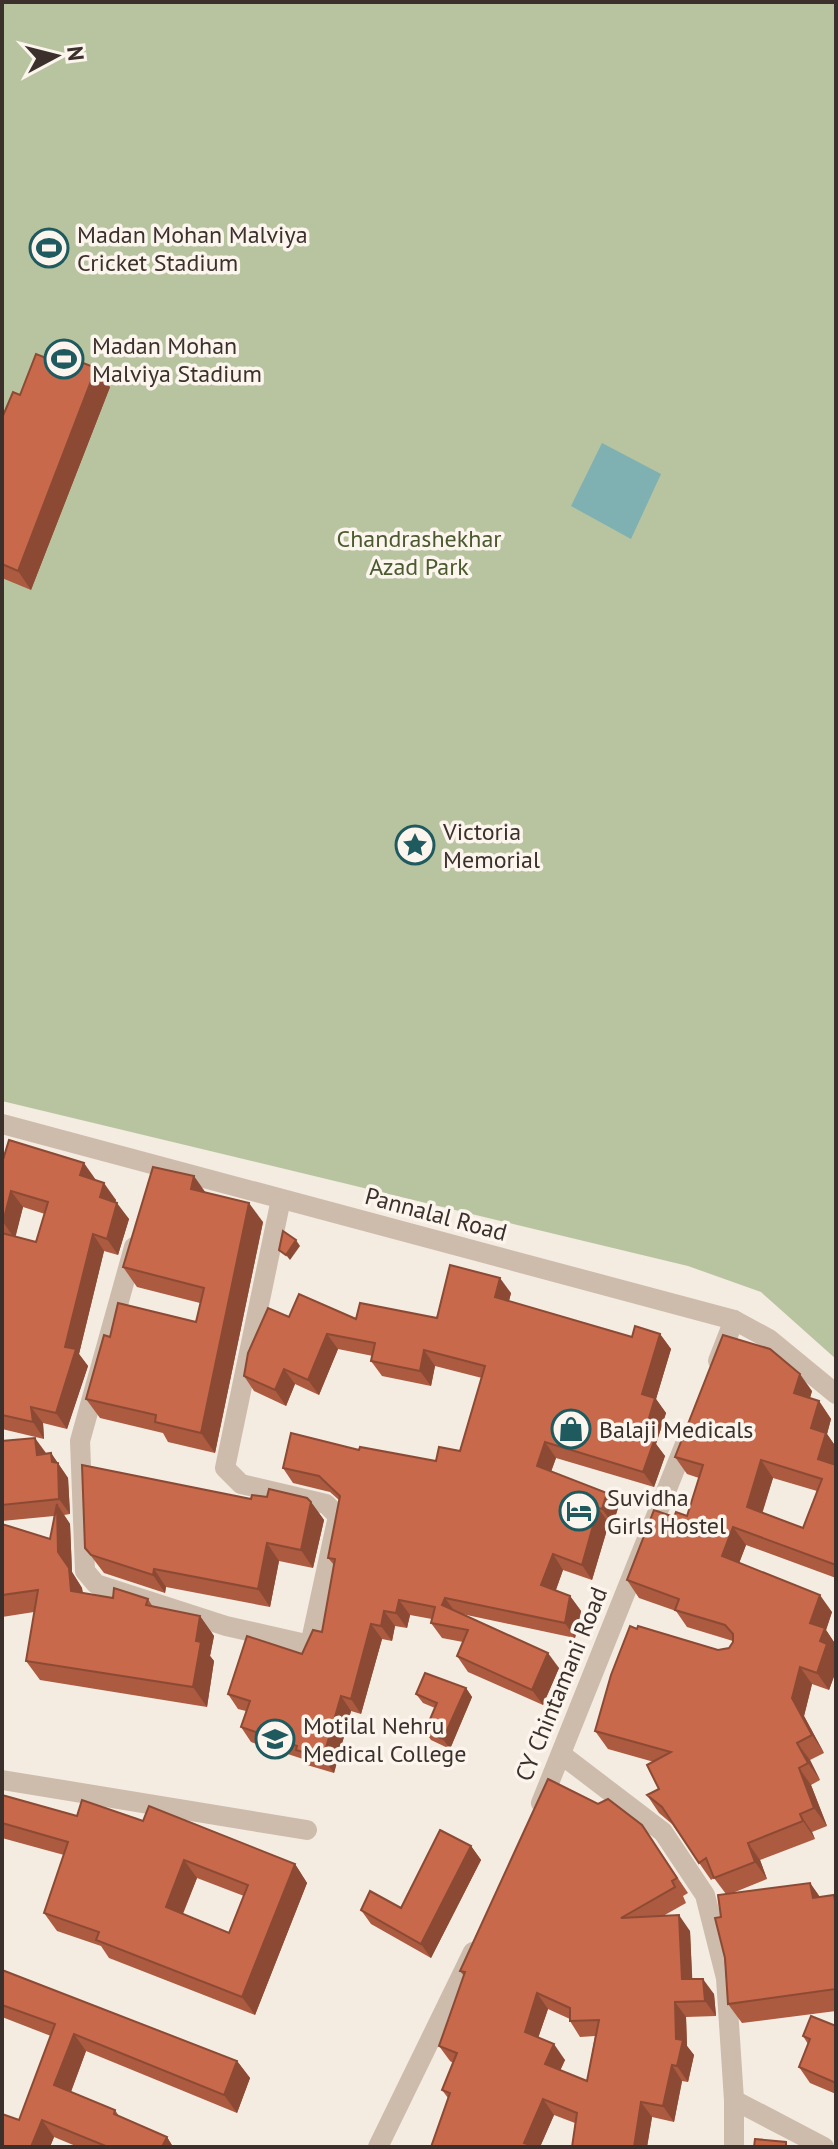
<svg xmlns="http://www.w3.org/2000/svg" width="838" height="2149" viewBox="0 0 838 2149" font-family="'PT Sans',sans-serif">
<rect width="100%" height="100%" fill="#f4ebe1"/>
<!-- green -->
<polygon fill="#b8c4a0" points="2,2 836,2 836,1359 761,1292 688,1266 2,1101"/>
<!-- water -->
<polygon fill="#7fb0b2" points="602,443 661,474 631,539 571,506"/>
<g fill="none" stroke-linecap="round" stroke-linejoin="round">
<!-- minor -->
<g stroke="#cdbbac" stroke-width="20">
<polyline points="2,1124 734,1320 769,1339 836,1394"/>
<polyline points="134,1247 80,1441 85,1571 96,1584 226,1626 310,1645 338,1516 326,1504 241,1484 225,1468 281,1199"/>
<polyline points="718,1361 734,1320"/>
<polyline points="562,1755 663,1832 705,1895 726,1978 734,2100 734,2147"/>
<polyline points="2,1780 307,1830"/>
<polyline points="541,1803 687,1439"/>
<polyline points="734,2100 824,2147"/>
<polyline points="378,2147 473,1952"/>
</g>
</g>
<!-- wall -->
<g fill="#ac5a40" fill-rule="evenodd">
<polygon points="110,387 31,590 2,578 2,418 20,395"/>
<path d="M2 1163 96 1180 116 1200 115 1202 129 1219 118 1255 104 1251 79 1354 88 1366 67 1429 43 1423 44 1439 2 1429ZM23 1207 45 1214 36 1242 15 1237Z"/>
<polygon points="205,1193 263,1222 215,1453 168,1442 163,1433 100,1418 86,1399 110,1337 196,1322 200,1303 137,1287 123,1267"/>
<polygon points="511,1293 509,1301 632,1337 660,1334 671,1349 656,1399 666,1413 656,1444 665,1456 654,1487 556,1458 551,1472 618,1508 613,1524 609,1523 592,1580 563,1570 556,1590 570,1596 581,1611 575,1638 462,1614 559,1668 543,1705 468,1672 457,1656 463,1642 442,1638 431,1623 432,1619 410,1615 407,1628 395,1626 392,1641 382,1639 361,1714 351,1711 334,1773 307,1765 303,1759 251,1742 241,1727 246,1711 238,1709 228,1694 302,1654 322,1632 334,1565 328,1558 339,1500 330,1492 293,1483 283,1468 359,1450 436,1461 460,1451 482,1378 435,1366 431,1386 382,1376 371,1361 373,1356 338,1349 319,1395 295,1384 286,1406 254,1391 244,1376 289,1317 356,1319 437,1318"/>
<path d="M812 1391 810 1398 819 1401 831 1419 827 1434 836 1447V1458L834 1464 836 1465V1578L746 1545 739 1563 832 1612 826 1630 836 1645 834 1654 836 1656V1671L829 1690 812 1684 804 1716 824 1753 810 1760 820 1780 811 1785 827 1826 812 1832 815 1839 760 1860 767 1879 730 1894 810 1883 820 1897H836V2011L742 2023 728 2004 721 1917 726 1894 714 1878 711 1880 672 1824 659 1813 647 1795 659 1789 654 1762 608 1749 595 1731 637 1629 718 1650 729 1648 733 1641 687 1627 676 1611 639 1598 627 1580 674 1517 687 1516 699 1478 687 1474 675 1457ZM773 1478 817 1491 803 1528 762 1512Z"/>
<polygon points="2,1441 46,1454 51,1453 68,1478 70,1514 64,1515 70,1524 72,1572 82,1588 83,1593 113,1598 148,1599 153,1607 200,1616 214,1636 210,1656 214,1661 207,1707 40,1680 26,1661 34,1612 2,1617 2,1524 50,1539 54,1516 2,1521"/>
<polygon points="251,1499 311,1502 324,1520 313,1568 279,1561 270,1607 166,1587 165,1593 104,1573 85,1548"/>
<polygon points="466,1688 472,1697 450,1749 431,1740 425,1731 435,1708 423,1703 416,1694"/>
<path d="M2 1795 77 1816 143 1821 295 1864 307 1883 255 2015 109 1958 101 1946 57 1931 44 1913 64 1855 2 1838ZM197 1878 244 1896 229 1933 183 1914Z"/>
<path d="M642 1825 688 1893 683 1896 686 1903 663 1916 690 1931 692 1979 714 1994 716 2016 686 2017 687 2046 694 2055 688 2082 682 2081 674 2122 652 2117 647 2147H572L575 2123 554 2115 540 2147H431L448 2098 442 2090 453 2063 450 2061 439 2046 464 1976 460 1971ZM548 2009 570 2019V2021L580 2037 595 2036 587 2081 560 2070 565 2060 538 2038Z"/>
<polygon points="471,1846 481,1860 431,1958 371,1924 361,1910 401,1908"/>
<polygon points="2,1970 237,2061 250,2078 237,2113 86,2051 71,2092 115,2110 119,2116 167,2137 173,2147 78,2147 54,2137 50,2147 2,2147 19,2120 51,2036 2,2017"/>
<polygon points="836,2026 836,2094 810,2083 799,2067 808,2044 803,2036"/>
</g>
<!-- shaded-wall -->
<g fill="#8c4a34">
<polygon points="96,368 110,387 31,590 18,571"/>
<polygon points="84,1163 96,1180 80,1175"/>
<polygon points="194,1176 208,1196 191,1189"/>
<polygon points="104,1183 116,1200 112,1214 100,1197"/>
<polygon points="11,1191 23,1207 15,1239 3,1222"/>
<polygon points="117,1203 129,1219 118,1255 107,1239"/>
<polygon points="249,1203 263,1222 215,1453 201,1433"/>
<polygon points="93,1234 104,1251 79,1354 88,1366 67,1429 56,1413 65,1347"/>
<polygon points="296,1240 300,1246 290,1260 286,1255"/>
<polygon points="500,1278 511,1293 506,1312 495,1297"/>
<polygon points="327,1334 338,1349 319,1395 308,1380"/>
<polygon points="660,1334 671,1349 656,1399 666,1413 656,1444 665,1456 654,1487 643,1472 642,1394"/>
<polygon points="424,1350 435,1366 431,1386 420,1371"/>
<polygon points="284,1369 295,1384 286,1406 275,1390"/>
<polygon points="800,1374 812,1391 806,1411 794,1393"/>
<polygon points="819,1401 831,1419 827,1434 836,1447 836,1458 830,1476 818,1459 811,1428"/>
<polygon points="31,1407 43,1423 44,1439 33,1422"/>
<polygon points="35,1438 46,1453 37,1455"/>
<polygon points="545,1442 556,1458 547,1482 537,1466"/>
<polygon points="51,1453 68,1478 70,1514 59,1499"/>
<polygon points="761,1460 773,1478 759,1524 747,1507"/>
<polygon points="607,1493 618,1508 613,1524 602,1509"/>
<polygon points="311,1502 324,1520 313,1568 301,1550"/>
<polygon points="57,1504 70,1524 72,1572 82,1588 84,1610 71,1591 58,1552"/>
<polygon points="598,1508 609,1523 592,1580 582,1565"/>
<polygon points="733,1527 746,1545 735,1574 722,1556"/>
<polygon points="267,1543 279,1561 270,1607 258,1589"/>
<polygon points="553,1554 563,1570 552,1600 541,1585"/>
<polygon points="154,1569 166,1587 165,1593 153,1575"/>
<polygon points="820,1595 832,1612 826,1630 836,1645 834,1654 836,1656 836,1671 829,1690 817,1673 810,1623"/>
<polygon points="570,1596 581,1611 575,1638 565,1623"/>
<polygon points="445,1598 456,1613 442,1605"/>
<polygon points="399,1600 410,1615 407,1628 396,1613"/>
<polygon points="384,1611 395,1626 392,1641 381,1626"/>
<polygon points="200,1616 214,1636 210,1656 214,1661 207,1707 193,1687 196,1641"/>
<polygon points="371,1624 382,1639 361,1714 351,1699"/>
<polygon points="548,1653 559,1668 543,1705 532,1690"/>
<polygon points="800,1667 812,1684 804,1716 824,1753 812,1735 792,1698"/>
<polygon points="466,1688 472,1697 450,1749 443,1739"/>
<polygon points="341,1696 351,1711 334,1773 323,1758"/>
<polygon points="797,1743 810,1760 820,1780 808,1763"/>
<polygon points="799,1768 811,1785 827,1826 814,1808"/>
<polygon points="800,1814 812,1832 815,1839 803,1821"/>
<polygon points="748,1843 760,1860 767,1879 755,1862"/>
<polygon points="471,1846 481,1860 431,1958 421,1944"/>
<polygon points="184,1860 197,1878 178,1925 166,1907"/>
<polygon points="295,1864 307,1883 255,2015 242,1997"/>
<polygon points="810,1883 824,1903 813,1898"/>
<polygon points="679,1915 690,1931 693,1994 682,1979"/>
<polygon points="703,1979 714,1994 716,2016 705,2001"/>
<polygon points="537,1993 548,2009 535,2047 525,2032"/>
<polygon points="675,2002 686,2017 687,2046 694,2055 688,2082 677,2066"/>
<polygon points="74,2034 86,2051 67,2102 54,2085"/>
<polygon points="554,2044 565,2060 556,2080 545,2064"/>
<polygon points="237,2061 250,2078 237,2113 224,2095"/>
<polygon points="672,2065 682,2081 674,2122 663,2106"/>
<polygon points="543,2099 554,2115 540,2147 527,2147 524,2143"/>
<polygon points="641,2102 652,2117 647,2147 634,2147"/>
<polygon points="42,2120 54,2137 50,2147 31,2147"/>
<polygon points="167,2137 173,2147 162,2147"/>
</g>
<!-- building -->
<g fill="#c8694b" stroke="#8c4a34" stroke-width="2" fill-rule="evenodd">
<polygon points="58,353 96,368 18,571 2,564 2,418 13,392 20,395 36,354 54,361"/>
<polygon points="9,1140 84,1163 80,1175 104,1183 100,1197 117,1203 107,1239 93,1234 65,1347 76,1349 56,1413 31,1407 33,1422 2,1415 2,1233 36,1242 48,1202 11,1191 3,1222 2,1222 2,1163"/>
<polygon points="153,1167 194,1176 191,1189 249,1203 201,1433 155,1422 156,1415 86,1399 104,1335 110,1337 118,1303 196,1322 204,1288 123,1267"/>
<polygon points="283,1231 296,1240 286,1255 279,1250"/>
<polygon points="450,1265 500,1278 495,1297 632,1337 635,1326 660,1334 642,1394 655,1398 643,1438 654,1441 643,1472 545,1442 537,1466 607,1493 602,1509 598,1508 582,1565 553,1554 541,1585 570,1596 565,1623 445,1598 442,1605 548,1653 532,1690 457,1656 468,1630 431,1623 435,1607 399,1600 396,1613 384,1611 381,1626 371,1624 351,1699 341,1696 323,1758 296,1750 297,1746 241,1727 250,1701 228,1694 247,1636 302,1654 313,1630 322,1632 335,1559 328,1558 340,1496 319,1476 283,1468 291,1433 359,1450 360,1447 436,1461 439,1447 460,1451 485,1366 424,1350 420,1371 371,1361 375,1343 327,1334 308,1380 284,1369 275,1390 244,1376 248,1353 268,1308 289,1317 299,1294 356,1319 360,1303 437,1318"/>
<path d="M723 1335 770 1349 800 1374 794 1393 819 1401 811 1428 826 1433 818 1459 836 1465V1565L733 1527 722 1556 820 1595 810 1623 825 1628 820 1641 827 1644 817 1673 800 1667 792 1698 812 1735 797 1743 808 1763 799 1768 814 1808 800 1814 803 1821 748 1843 755 1862 714 1878 706 1858 699 1863 662 1807 647 1795 659 1789 647 1765 671 1752 595 1731 611 1675 630 1626 637 1629 638 1626 718 1650 729 1648 733 1642V1634L725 1625 675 1610 679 1599 627 1580 654 1510 674 1517 676 1512 687 1516 703 1465 675 1457ZM761 1460 822 1479 803 1528 747 1507Z"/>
<polygon points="35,1438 37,1455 51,1453 52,1462 58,1463 59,1499 2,1505 2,1441"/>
<polygon points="82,1465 251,1499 252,1495 267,1497 269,1489 307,1498 311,1502 301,1550 267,1543 258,1589 154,1569 153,1575 91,1555 85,1548"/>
<polygon points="57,1504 58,1552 69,1568 71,1591 113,1598 114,1588 148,1599 146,1605 200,1616 196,1641 201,1642 193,1687 26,1661 38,1590 2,1595 2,1524 50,1539"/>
<polygon points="425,1673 466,1688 443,1739 425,1731 437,1703 416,1694"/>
<path d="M548 1779 598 1804 608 1799 642 1825 677 1878 672 1881 675 1887 621 1918 679 1915 682 1979H703L705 2001 675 2002 676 2039 683 2040 677 2066 672 2065 663 2106 641 2102 634 2147H572L577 2113 543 2099 524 2143 537 2147H431L450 2093 442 2090 457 2053 439 2046 465 1972 460 1971ZM537 1993 570 2008V2021L599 2020 587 2081 545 2064 554 2044 525 2032Z"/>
<path d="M2 1795 77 1816 82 1800 143 1821 149 1806 295 1864 242 1997 96 1940 99 1932 44 1913 68 1842 2 1823ZM184 1860 248 1885 229 1933 166 1907Z"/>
<polygon points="440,1830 471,1846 421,1944 361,1910 370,1891 401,1908"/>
<polygon points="810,1883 813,1898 834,1895 836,1906 836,1989 728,2004 725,1958 715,1918 721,1917 718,1895"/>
<polygon points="2,1970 237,2061 224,2095 74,2034 54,2085 115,2110 114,2114 167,2137 162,2147 108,2147 42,2120 31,2147 2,2147 2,2114 19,2120 55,2024 2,2005"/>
<polygon points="811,2016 836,2026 836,2083 799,2067 810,2039 803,2036"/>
<polygon points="755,2139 786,2142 786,2147 754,2147"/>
</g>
<!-- icons -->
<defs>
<g id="stadium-ring" transform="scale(2)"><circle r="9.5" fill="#fbf5ee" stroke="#1f5a5e" stroke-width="1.5"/><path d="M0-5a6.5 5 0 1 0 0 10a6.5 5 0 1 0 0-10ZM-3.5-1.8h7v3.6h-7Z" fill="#1f5a5e"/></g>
<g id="sight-ring" transform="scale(2)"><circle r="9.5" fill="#fbf5ee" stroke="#1f5a5e" stroke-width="1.5"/><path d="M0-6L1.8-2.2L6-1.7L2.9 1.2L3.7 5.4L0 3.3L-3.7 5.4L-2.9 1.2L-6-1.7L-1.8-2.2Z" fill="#1f5a5e"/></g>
<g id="shop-ring" transform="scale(2)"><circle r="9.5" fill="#fbf5ee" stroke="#1f5a5e" stroke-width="1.5"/><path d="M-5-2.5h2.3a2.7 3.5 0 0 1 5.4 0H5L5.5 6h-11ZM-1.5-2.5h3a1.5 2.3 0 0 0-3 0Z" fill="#1f5a5e"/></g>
<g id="hotel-ring" transform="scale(2)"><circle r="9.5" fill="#fbf5ee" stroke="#1f5a5e" stroke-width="1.5"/><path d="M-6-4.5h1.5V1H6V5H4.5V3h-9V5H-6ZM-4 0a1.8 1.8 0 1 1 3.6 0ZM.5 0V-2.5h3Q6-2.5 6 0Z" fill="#1f5a5e"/></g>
<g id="university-ring" transform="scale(2)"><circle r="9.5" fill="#fbf5ee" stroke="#1f5a5e" stroke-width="1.5"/><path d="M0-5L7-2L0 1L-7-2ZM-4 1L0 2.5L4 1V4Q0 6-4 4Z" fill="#1f5a5e"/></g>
</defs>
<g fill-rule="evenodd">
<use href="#stadium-ring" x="49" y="248"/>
<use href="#stadium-ring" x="64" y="359"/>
<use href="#sight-ring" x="415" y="845"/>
<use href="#shop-ring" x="571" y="1429"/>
<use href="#hotel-ring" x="579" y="1511"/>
<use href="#university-ring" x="275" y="1739"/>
</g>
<g text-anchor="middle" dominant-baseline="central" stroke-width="7" stroke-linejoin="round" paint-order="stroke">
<!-- poi labels -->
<g font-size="24" fill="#3b302b" stroke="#fbf5ee" text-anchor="start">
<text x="77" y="234">Madan Mohan Malviya<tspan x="77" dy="28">Cricket Stadium</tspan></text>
<text x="92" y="345">Madan Mohan<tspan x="92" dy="28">Malviya Stadium</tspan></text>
<text x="443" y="831">Victoria<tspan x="443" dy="28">Memorial</tspan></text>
<text x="599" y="1429">Balaji Medicals</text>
<text x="607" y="1497">Suvidha<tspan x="607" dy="28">Girls Hostel</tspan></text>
<text x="303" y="1725">Motilal Nehru<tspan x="303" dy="28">Medical College</tspan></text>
</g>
<!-- park labels -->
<g font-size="24" fill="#4a5a2e" stroke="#fbf5ee">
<text x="419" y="538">Chandrashekhar<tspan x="419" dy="28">Azad Park</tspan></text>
</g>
<!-- street labels -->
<g font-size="24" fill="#3b302b" stroke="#fbf5ee">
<text transform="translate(436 1214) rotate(15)">Pannalal Road</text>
<text transform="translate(561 1684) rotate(-68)">CY Chintamani Road</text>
</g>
</g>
<!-- border -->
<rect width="838" height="2149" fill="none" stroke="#3b302b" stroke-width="8"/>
<!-- north arrow -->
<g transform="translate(56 56) rotate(83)" stroke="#fbf5ee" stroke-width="6" paint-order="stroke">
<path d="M0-6L14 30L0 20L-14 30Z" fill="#3b302b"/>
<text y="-12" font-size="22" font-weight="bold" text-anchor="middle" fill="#3b302b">N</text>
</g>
</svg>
